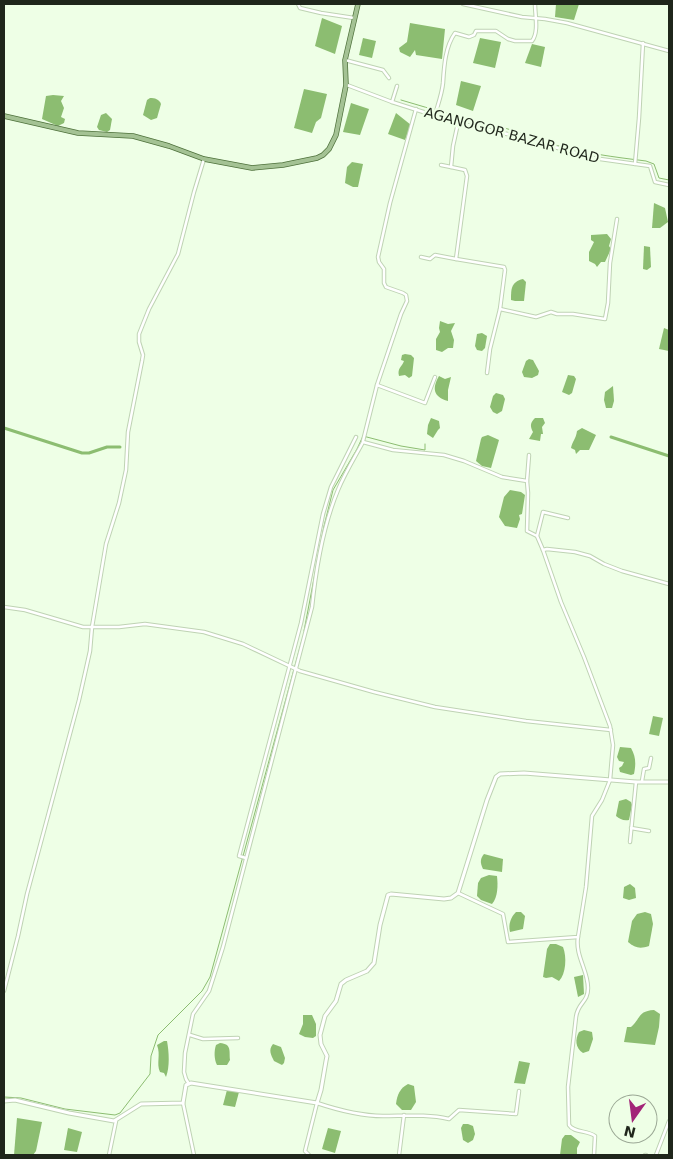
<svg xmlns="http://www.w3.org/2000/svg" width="673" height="1159" viewBox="0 0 673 1159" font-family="'DejaVu Sans',sans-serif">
<rect width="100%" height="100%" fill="#eeffe6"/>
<!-- water -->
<g fill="#8cbd71">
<polygon points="556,4 579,4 574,20 555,17"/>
<polygon points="322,18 342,26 335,54 315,46"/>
<polygon points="410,23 445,29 442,59 416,55 415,50 410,57 400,52 399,48 407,42"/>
<polygon points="363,38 376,41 372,58 359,55"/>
<polygon points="480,38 501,42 495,68 473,63"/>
<polygon points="532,44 545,47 541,67 525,63"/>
<polygon points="461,81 481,86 473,111 456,105"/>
<polygon points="304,89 327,94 321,118 316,122 312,133 294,128"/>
<polygon points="53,95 64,96 61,101 64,108 61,117 65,119 64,123 58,126 42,119 46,96"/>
<path d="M150 98C155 98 159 99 161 104L157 118 151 120 143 115 147 100Z"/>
<polygon points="351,103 369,109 360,135 343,132"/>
<polygon points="106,113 112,119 110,130 107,132 99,130 97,127 101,115"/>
<polygon points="396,113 411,125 405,140 388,134"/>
<polygon points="352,162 363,164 358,187 353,187 345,183 347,167"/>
<polygon points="654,203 665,208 668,222 660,228 652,228"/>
<polygon points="607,234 611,239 609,246 611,249 605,262 601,262 597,267 595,264 589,261 589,252 594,242 591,240 591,235"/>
<polygon points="644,246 650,247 651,267 647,270 643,269"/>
<path d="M523 279 526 282 524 301H515L511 300C511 289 511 282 523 279Z"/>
<polygon points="440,321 448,324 455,323 451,331 454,340 453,348 448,348 442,352 436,350 436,339 440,332 439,328"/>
<polygon points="664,328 669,330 669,351 659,349"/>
<polygon points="482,333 487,336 485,348 482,351 477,350 475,346 477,334"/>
<path d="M405 354 411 355 414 358 412 376 409 378 405 375 399 376C397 368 402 367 404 361L401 360 402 355Z"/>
<polygon points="529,359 533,360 539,371 538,375 532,378 524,377 522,372 526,361"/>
<polygon points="568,375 574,376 576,379 572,393 569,395 562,392"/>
<path d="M439 376 445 379 451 377 448 390V401C433 397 432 388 439 376Z"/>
<polygon points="613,386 614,401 612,408 606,408 604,400 605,392"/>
<polygon points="496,393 503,395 505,399 502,411 497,414 493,412 490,407 493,396"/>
<polygon points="431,418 439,421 440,428 438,430 433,438 427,434 428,425"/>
<path d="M535 418H543L545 423 542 427 543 434H541L540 441 529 439 533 432C530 426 530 423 535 418Z"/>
<path d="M582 428 596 435 589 450H580L576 454 575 450 571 448C572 442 576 439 577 431Z"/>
<polygon points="488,435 499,440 491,468 482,466 476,461 481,439 482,437"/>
<polygon points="510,490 521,492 525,495 522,514 519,515 520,519 517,528 505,526 499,517 504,497"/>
<polygon points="653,716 663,718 659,736 649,734"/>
<path d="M620 747 631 748C636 757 636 764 634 774L631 775 620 772 619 768 622 766 624 762 619 761 617 757Z"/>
<path d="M626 799 631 802 632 805 629 820C623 821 620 819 616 816L619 801Z"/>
<path d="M484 854 503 859 502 872 483 869C480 863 480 859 484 854Z"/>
<path d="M489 875 497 876C498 885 498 897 492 904L481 900 477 896 478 883 481 878Z"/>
<polygon points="630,884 635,888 636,898 629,900 623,898 624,887"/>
<path d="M516 912H521L525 916 523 929 510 932C508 924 511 917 516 912Z"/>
<path d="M645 912 651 914 653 924 649 946C640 949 635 948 628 942L632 921 637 914Z"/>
<path d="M550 944H556L563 947C567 957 566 974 559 981L552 977 546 978 543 977 547 949Z"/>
<polygon points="583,975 584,994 578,997 574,977"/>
<path d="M654 1010 660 1014 659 1027 655 1045 624 1042 627 1027H631C641 1018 638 1011 654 1010Z"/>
<polygon points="303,1015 312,1015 316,1024 316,1036 313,1038 305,1037 299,1034 303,1024"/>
<path d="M584 1030 592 1032 593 1039 589 1051 583 1053C575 1048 575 1039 579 1032Z"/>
<path d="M164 1041H167C169 1052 170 1067 166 1077L164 1073 160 1072C156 1063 161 1055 157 1045Z"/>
<path d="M220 1043C232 1044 229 1051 230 1060L227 1065H217C214 1059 214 1051 216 1045Z"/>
<path d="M273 1044 281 1047 285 1058 284 1063 282 1065 274 1061C271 1055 268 1050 273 1044Z"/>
<polygon points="519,1061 530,1063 525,1084 514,1083"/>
<path d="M408 1084 414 1086 416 1102 411 1110H402L396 1104C397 1095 400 1088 408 1084Z"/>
<polygon points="227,1090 239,1092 235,1107 223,1105"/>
<polygon points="17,1118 42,1122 36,1151 33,1155 14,1155"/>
<polygon points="463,1124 468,1124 473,1126 475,1134 473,1140 468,1143 463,1140 461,1128"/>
<polygon points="68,1128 82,1132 77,1152 64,1150"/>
<polygon points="328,1128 341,1131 335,1153 322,1149"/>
<polygon points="565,1135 571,1135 580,1142 577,1148 577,1155 560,1155 562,1139"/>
</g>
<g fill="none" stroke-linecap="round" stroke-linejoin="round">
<!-- stream -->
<g stroke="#8cbd71" stroke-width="1">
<path d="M401 100C434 110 467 119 501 127 519 131 534 140 552 144 582 153 614 157 646 161L654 164 659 178 669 180"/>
<polyline points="304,631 324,526 333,490 357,449 363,436 401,446 425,450 425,444"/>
<polyline points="4,1097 21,1098 65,1109 115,1115 120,1113 150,1074 151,1056 158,1035 202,991 210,977 302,640"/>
</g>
<!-- canal -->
<g stroke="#8cbd71" stroke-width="3">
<polyline points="4,428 82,453 89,453 107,447 120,447"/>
<polyline points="611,437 669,456"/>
</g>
<!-- minor casing -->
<g stroke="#bfd3b4" stroke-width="4.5">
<g id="minor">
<polyline points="298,4 300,8 321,13 354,18"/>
<polyline points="463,4 522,17 545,19 567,23 669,51"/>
<polyline points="345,60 383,70 389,78"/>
<polyline points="347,85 392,102 458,123 516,136 593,158 650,166 655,182 669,185"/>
<polyline points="392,102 397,86"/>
<path d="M435 115C438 104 442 94 443 83 444 67 445 47 455 33L469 37 474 35 476 31H496L508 39 515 41H532C539 32 535 15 535 4"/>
<polyline points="635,164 639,118 643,43"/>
<polyline points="441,165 451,167"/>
<polyline points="421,257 430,259 435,255 456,259 467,176 465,170 451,167 453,146 458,123"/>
<polyline points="456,259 504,267 505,270 500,309 490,349 487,373"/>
<polyline points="500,309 536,317 551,312 557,314 573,314 605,319 608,303 610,263 617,219"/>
<polyline points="377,385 425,403 435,377"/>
<polyline points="363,441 377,385 401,314 407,301 406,295 403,293 386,287 384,283 384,269 379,262 378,257 390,203 416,109"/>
<polyline points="527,481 529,455"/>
<polyline points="537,536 543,512 568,518"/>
<polyline points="4,607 25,610 83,627 119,627 145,624 204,632 243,644 300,671 374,692 435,707 526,721 611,730"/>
<polyline points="642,781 644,769 649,768 651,758"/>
<polyline points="631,828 649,831"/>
<polyline points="630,842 636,782"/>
<polyline points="246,858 239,856 301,623 323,514 331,487 356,437"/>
<polyline points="458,893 503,914 508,942 578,937 586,887 592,816 602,800 610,780 613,745 610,726 584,657 561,602 543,550 547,549 575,552 590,556 604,564 622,571 669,584"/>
<path d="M578 937C575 956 588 970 588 988 588 1003 578 1002 576 1017L568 1087 569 1125C574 1133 587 1130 595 1136L594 1155"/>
<polyline points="4,991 18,936 27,894 79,700 90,651 92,627 106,544 119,503 126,470 128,432 142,361 143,355 139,342 139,334 149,309 178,254 194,192 204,159"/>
<polyline points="190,1035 203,1039 238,1038"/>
<path d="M189 1084 186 1079 184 1072 185 1053 193 1014 209 991 223 947 312 607C316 568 323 526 338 490 345 473 355 457 363 442L393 450 444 455 464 461 502 477 527 481 528 493 527 531 537 536 543 550"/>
<polyline points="183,1103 194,1155"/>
<polyline points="109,1155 116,1121"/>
<path d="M309 1155 305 1151 317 1103C338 1110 361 1116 383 1116 405 1116 427 1114 449 1119L459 1110 516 1114 519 1091"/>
<polyline points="399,1155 404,1115"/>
<polyline points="645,1155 646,1155"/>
<polyline points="656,1155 669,1121"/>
</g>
</g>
<!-- secondary casing -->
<g stroke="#bfd3b4" stroke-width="5">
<polyline id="secondary" points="4,1101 15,1100 69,1113 114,1121 141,1104 183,1103 186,1085 191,1083 317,1103 321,1090 326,1061 327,1056 321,1044 320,1035 325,1016 336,1001 341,984 346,980 367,971 374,963 380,925 388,895 391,894 444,899 451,898 458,893 487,800 496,777 500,774 524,773 636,782 669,782"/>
</g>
<!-- primary casing -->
<g stroke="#4e713b" stroke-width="5.5">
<polyline id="primary" points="4,116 78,133 133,136 169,146 204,159 252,168 283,165 317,158 323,155 329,149 336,135 346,85 345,60 358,4"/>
</g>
<!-- minor -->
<use href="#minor" stroke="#fff" stroke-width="2.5"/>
<!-- secondary -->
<use href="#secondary" stroke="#fff" stroke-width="3"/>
<!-- primary -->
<use href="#primary" stroke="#a4c294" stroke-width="4"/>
</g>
<g text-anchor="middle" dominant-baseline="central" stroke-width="5" stroke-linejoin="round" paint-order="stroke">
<!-- street labels -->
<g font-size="14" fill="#1f261b" stroke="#eeffe6">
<text transform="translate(512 135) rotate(15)">AGANOGOR BAZAR ROAD</text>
</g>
</g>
<!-- border -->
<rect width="673" height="1159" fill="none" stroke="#1f261b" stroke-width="10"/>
<!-- north arrow -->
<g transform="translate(633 1119) rotate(194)"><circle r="24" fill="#eeffe6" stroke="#9ba895"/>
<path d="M0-4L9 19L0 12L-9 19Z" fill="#a22578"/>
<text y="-8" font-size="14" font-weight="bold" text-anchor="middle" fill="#1f261b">N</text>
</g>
</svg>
